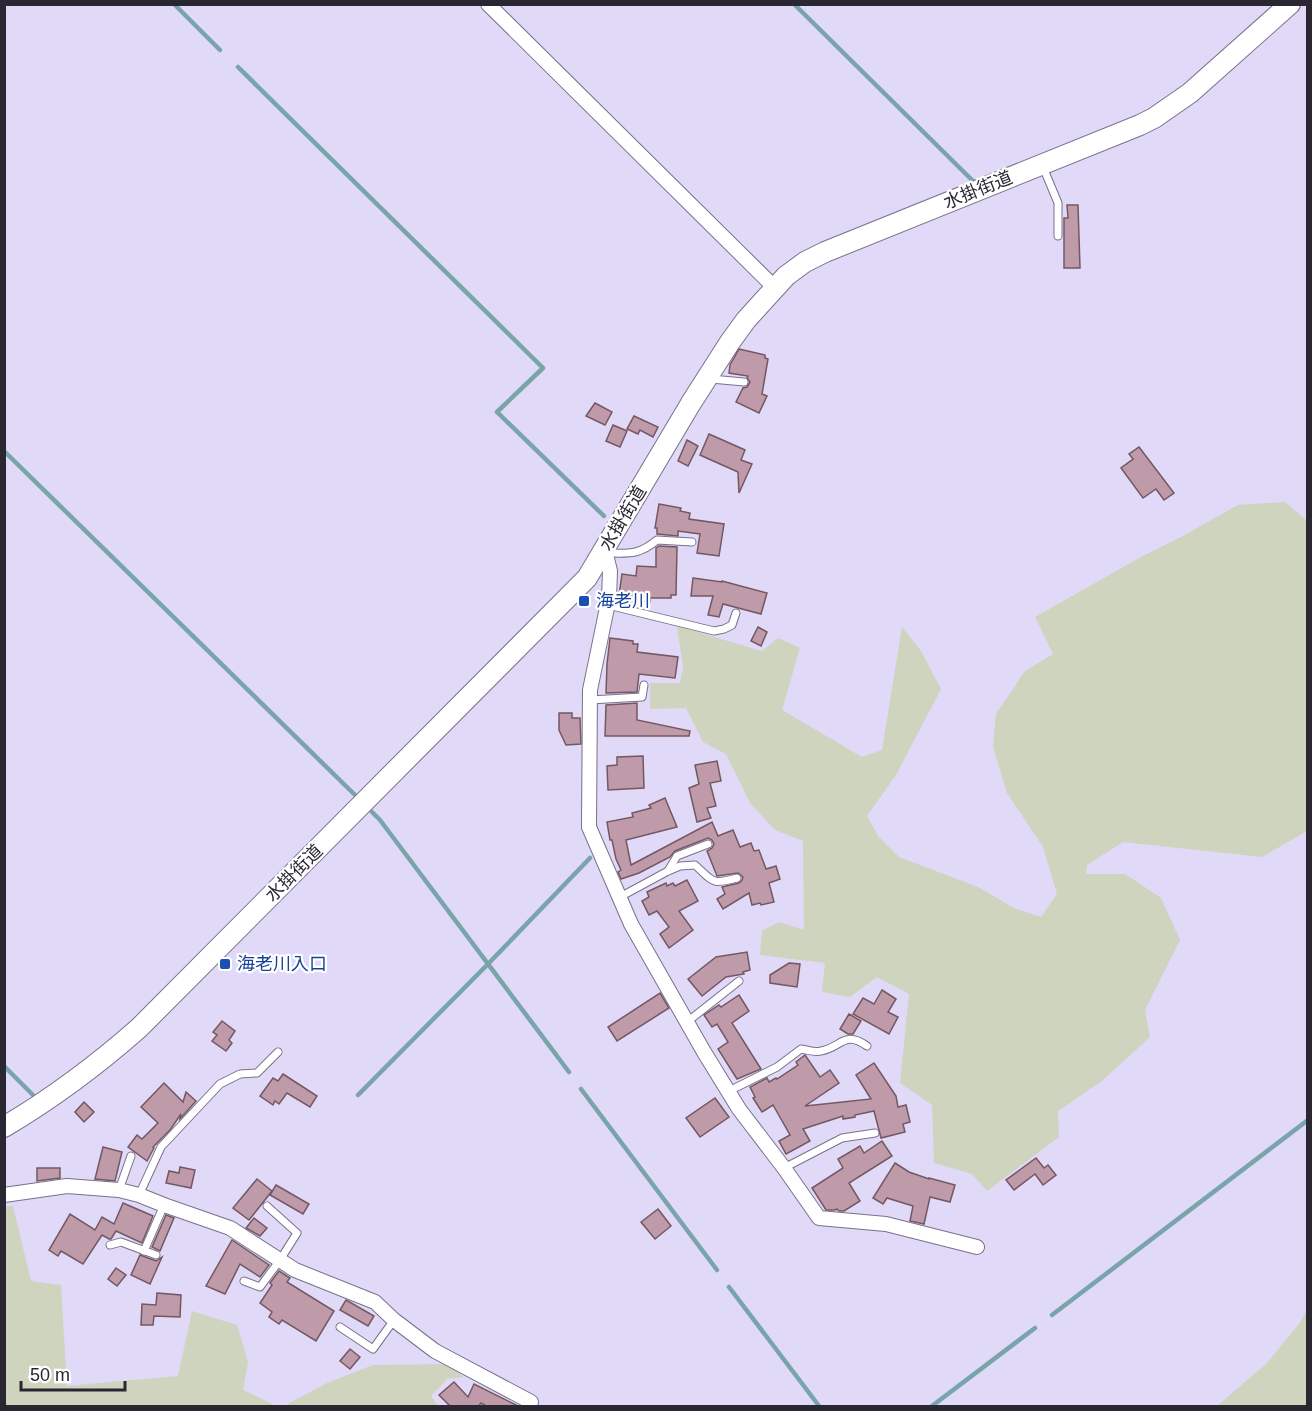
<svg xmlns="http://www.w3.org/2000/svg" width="1312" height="1411" viewBox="0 0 1312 1411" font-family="Arial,'Noto Sans JP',sans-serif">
<rect width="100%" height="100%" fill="#e0d9f8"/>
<!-- green -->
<g fill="#cfd4be">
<polygon points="1285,502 1307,521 1307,831 1262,857 1123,842 1087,865 1086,874 1125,874 1161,898 1180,940 1145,1010 1150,1037 1102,1081 1058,1111 1059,1137 987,1191 972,1174 934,1163 932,1105 900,1083 909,994 877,977 850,997 822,992 825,963 760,955 762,931 779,922 804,930 803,841 775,830 750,803 726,754 703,742 686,708 650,709 650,683 680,683 683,667 677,626 762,651 778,638 800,648 782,710 862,757 882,750 902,627 921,651 941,689 896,775 867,816 878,836 899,857 978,887 1014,908 1041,917 1057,894 1043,847 1007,793 993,747 996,714 1025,671 1053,654 1035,617 1141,557 1183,536 1238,505"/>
<polygon points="5,1206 13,1206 31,1281 61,1285 67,1386 178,1376 192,1311 237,1325 248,1362 243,1390 276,1406 5,1406"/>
<polygon points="1307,1310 1307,1406 1217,1406 1267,1363 1299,1324"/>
<polygon points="449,1364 463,1377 447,1379 431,1396 438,1406 284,1406 327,1383 373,1365"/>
</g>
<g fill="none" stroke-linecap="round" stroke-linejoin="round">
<!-- stream -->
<g stroke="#79a4a9" stroke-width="4.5">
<polyline points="174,4 220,50"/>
<polyline points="794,4 974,182"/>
<polyline points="238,67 543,368 497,412 604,516"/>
<polyline points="4,451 355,795"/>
<polyline points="372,812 380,820 569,1072"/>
<polyline points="4,1066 33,1095"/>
<polyline points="581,1089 717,1270"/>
<polyline points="358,1095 488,964 590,858"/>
<polyline points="729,1287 819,1406"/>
<polyline points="1052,1315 1308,1120"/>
<polyline points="932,1406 1035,1328"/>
</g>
</g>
<!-- building -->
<g fill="#bf9aa8" stroke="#745763" stroke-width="1.5">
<polygon points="1067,205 1078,205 1080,268 1064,268 1064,218 1068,218"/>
<polygon points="739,349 765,355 765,358 768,359 762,394 767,396 759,413 736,402 743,388 747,387 750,382 747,378 748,376 729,373 730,365"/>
<polygon points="595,403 612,412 605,425 586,416"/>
<polygon points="634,416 658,427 653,437 640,430 638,434 627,429"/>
<polygon points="613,425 627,431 620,447 606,441"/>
<polygon points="709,434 745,450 741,460 752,464 739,493 738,472 700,455"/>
<polygon points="687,440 698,446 688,466 678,461"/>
<polygon points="1139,447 1174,493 1164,500 1156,489 1143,498 1121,468 1133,459 1129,454"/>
<polygon points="659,504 681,508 680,511 690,513 689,519 724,524 719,556 697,553 700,534 678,531 678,536 657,534 657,528 655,528"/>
<polygon points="659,546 677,547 676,595 671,595 671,598 650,598 650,602 633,601 634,597 619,595 622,574 636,576 637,566 656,567 656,548"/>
<polygon points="693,578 722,582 722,581 767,593 761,614 723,604 719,617 708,615 713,596 691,596"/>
<polygon points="758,627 767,632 761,646 751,641"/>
<polygon points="610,638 633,641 633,644 638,644 637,652 678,657 675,678 639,674 637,692 606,693 607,664"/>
<polygon points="637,703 637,720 690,731 689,736 605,736 606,705"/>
<polygon points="559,713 572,713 572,718 580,718 581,744 566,745 559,730"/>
<polygon points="643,756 644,788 608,790 607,766 617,765 617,757"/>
<polygon points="717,761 721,781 710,783 716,806 707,808 711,818 697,822 689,788 699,784 695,765"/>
<polygon points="665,798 677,827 626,840 631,865 712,822 718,836 733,830 740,847 751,843 754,851 759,850 766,869 776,866 780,879 769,883 774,902 761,905 760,903 752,905 749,893 723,909 717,899 725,894 722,887 739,883 742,880 743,877 738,873 717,876 707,851 712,848 714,844 712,840 708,838 675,851 670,857 639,873 621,879 618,872 621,870 616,859 612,840 610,840 607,822 633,817 632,813 651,808 649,805"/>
<polygon points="687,880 698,901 679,911 693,930 669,948 660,934 669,927 657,911 649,915 642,901 649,897 647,892 666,883 667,886 673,883 675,886"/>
<polygon points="747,952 750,970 743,972 744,974 726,977 702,996 688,979 716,957"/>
<polygon points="789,963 800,964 797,987 770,983 770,975"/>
<polygon points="882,990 896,999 888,1012 898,1017 889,1034 853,1014 863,998 874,1004"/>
<polygon points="660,993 669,1008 617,1041 608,1027"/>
<polygon points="739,995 749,1011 732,1023 761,1069 737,1079 718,1049 728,1042 717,1024 712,1027 704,1015 719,1005 721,1007"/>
<polygon points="849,1014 861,1021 853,1034 848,1034 840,1029"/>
<polygon points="222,1021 235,1031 229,1040 232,1043 226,1051 212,1041 217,1035 213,1032"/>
<polygon points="805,1055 820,1077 830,1070 839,1083 805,1106 871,1099 856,1075 874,1063 896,1096 898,1107 906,1105 910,1122 903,1124 905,1132 881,1138 874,1111 855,1115 855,1117 843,1119 843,1116 803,1129 810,1141 786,1154 779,1141 790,1135 773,1105 762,1112 753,1098 755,1097 750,1087 767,1078 769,1082 776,1078 777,1079 798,1065 796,1062"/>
<polygon points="283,1074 317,1096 310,1107 287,1093 279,1104 275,1101 273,1105 260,1096 273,1078 278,1081"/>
<polygon points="164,1083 183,1102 186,1092 196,1101 180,1119 181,1114 170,1130 153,1147 154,1148 147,1161 128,1147 137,1135 142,1139 158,1123 141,1107"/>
<polygon points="715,1098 729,1117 700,1137 686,1118"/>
<polygon points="84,1102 94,1112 84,1122 75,1112"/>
<polygon points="882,1141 892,1156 849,1183 860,1201 844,1211 839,1211 837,1209 835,1210 826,1210 812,1188 843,1168 838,1159 860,1146 864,1153"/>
<polygon points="103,1147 122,1152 115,1181 95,1179"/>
<polygon points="1036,1158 1044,1168 1048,1165 1056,1175 1043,1185 1035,1174 1014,1190 1006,1180"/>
<polygon points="895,1163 909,1172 929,1179 929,1178 955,1185 950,1202 930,1197 924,1224 910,1221 913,1206 887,1198 883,1204 873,1198"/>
<polygon points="180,1167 195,1170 191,1188 166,1183 169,1171 179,1173"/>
<polygon points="37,1168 60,1168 60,1178 37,1181"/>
<polygon points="257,1179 272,1191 249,1220 233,1208"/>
<polygon points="276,1185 309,1204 303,1214 270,1195"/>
<polygon points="123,1203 153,1216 142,1243 116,1231 111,1239 109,1239 102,1235 83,1264 61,1251 58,1256 49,1250 70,1214 95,1230 102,1217 114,1224"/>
<polygon points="658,1209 671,1226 655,1239 641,1222"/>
<polygon points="166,1215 174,1218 160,1251 152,1247"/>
<polygon points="254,1218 267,1228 260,1236 246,1228"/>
<polygon points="232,1240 269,1265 260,1277 240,1264 225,1294 206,1286"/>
<polygon points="140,1255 156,1261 162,1257 150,1284 131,1275"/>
<polygon points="116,1268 126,1275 117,1286 108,1279"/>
<polygon points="279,1271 290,1278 287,1282 334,1311 316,1341 282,1320 279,1324 269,1317 272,1312 260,1303 272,1285 270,1283"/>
<polygon points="157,1293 181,1295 180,1317 154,1316 153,1325 141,1325 142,1304 156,1305"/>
<polygon points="346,1300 374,1316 368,1326 340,1310"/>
<polygon points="350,1349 360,1357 350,1369 340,1361"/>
<polygon points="454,1382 468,1397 474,1384 520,1407 488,1407 481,1403 478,1407 451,1407 439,1395"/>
</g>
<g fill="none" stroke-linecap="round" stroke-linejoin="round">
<!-- service casing -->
<g stroke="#78718c" stroke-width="9">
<g id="service">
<polyline points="1043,167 1058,203 1058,236"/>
<polyline points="711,379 744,382"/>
<path d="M605 553C628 553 638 556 657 540L692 542"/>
<polyline points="608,605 714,631 724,629 732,625 736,613"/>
<polyline points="590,700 642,697 644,685"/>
<polyline points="668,871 677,856 708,844"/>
<path d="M620 897 668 871 680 866 695 865C714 882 711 885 737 878"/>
<polyline points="687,1022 739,981"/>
<path d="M729 1091 777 1067 801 1049C808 1050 815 1053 821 1051 842 1047 844 1030 867 1046"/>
<polyline points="784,1168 842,1138 875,1133"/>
<polyline points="119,1190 131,1156"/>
<polyline points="139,1195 161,1147 220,1084 240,1074 257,1073 278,1052"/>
<polyline points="110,1245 121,1242 156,1255"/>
<polyline points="144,1251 164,1205"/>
<polyline points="244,1281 260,1287 280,1260 297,1233 267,1206"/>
<polyline points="340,1327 373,1349 394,1320"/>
</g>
</g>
<!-- minor casing -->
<g stroke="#78718c" stroke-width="16">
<g id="minor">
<polyline points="488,4 774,287"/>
<polyline points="605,550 610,571 609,598 590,690 589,827 631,924 704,1052 739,1109 784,1168 819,1218 886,1224 977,1247"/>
<polyline points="4,1195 67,1186 119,1190 139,1195 164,1205 230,1228 295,1270 375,1302 394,1320 435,1351 531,1402"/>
</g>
</g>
<!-- secondary casing -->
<g stroke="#78718c" stroke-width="22">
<path id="secondary" d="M4 1127C53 1098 97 1065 139 1028L587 578 691 403 730 342 746 320 786 276 805 262 825 252 1140 125 1154 118 1190 93 1290 4"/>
</g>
<!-- service -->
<use href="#service" stroke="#fff" stroke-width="7"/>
<!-- minor -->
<use href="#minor" stroke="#fff" stroke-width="14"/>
<!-- secondary -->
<use href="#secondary" stroke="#fff" stroke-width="20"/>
</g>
<!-- markers -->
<g fill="#1a4fb4" stroke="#fff" stroke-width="2">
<rect x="578" y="595" width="12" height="12" rx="3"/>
<rect x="219" y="958" width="12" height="12" rx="3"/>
</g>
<g text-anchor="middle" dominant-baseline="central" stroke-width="4.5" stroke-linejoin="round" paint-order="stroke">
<!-- street labels -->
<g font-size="18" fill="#2a2733" stroke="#fff">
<text transform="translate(978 190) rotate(-22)">水掛街道</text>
<text transform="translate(623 518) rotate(-59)">水掛街道</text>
<text transform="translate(294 873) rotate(-45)">水掛街道</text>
</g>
<!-- transit labels -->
<g font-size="18" fill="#164399" stroke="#fff" text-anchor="start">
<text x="596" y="601">海老川</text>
<text x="237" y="964">海老川入口</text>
</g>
</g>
<!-- border -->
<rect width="1312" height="1411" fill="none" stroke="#2a2733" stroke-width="12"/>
<!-- scale -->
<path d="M21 1381v9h104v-9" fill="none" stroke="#2a2733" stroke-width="3"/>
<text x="30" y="1381" font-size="18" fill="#2a2733" stroke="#ffffff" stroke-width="4.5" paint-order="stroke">50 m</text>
</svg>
